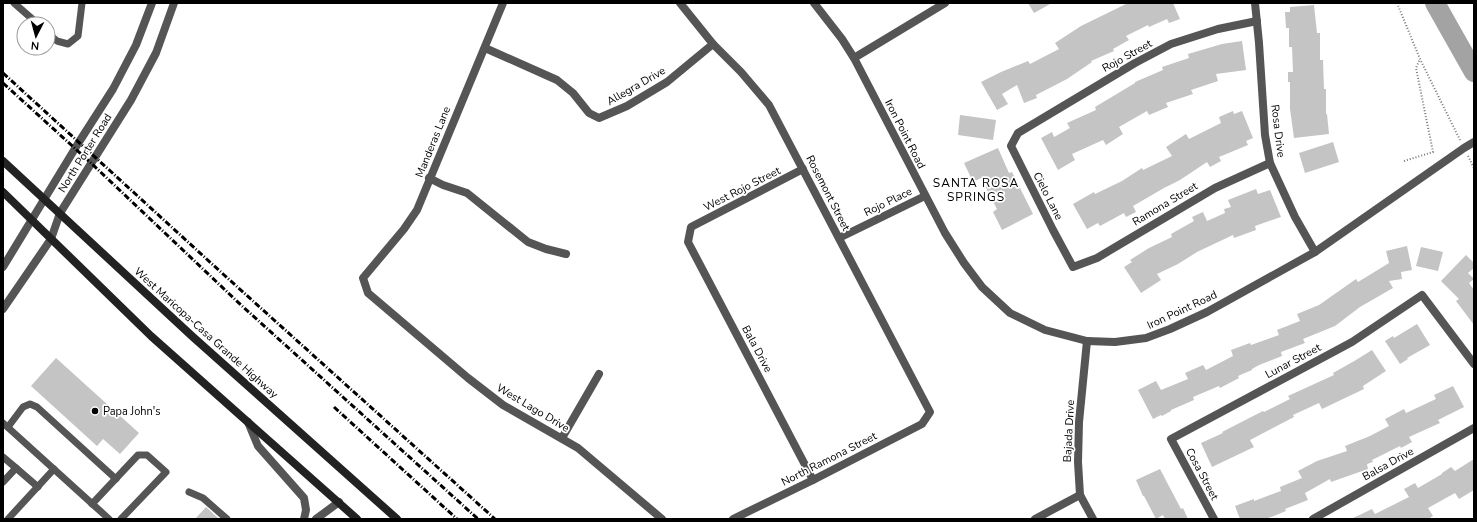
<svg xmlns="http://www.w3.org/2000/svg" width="1477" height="522" viewBox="0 0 1477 522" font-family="'Nunito Sans',sans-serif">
<rect width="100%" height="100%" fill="#fff"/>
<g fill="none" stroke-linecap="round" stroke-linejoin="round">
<!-- river -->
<polyline stroke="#a3a3a3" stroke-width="20" points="1435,3 1474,72"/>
</g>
<!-- building -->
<g fill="#c4c4c4">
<polygon points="1028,3 1052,3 1034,13"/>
<polygon points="1128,3 1173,3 1180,19 1169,23 1167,19 1149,27 1148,25 1126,36 1129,40 1113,49 1114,51 1091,61 1092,62 1067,79 1036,95 1037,98 1024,103 1017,85 1002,94 1008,104 997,110 981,82 1001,72 1028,61 1030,64 1059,49 1055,43 1081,26"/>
<polygon points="1314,5 1317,33 1320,33 1320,60 1323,60 1324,89 1326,89 1326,114 1327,114 1329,134 1294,138 1290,109 1290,82 1288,82 1288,72 1293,72 1292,47 1289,47 1289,28 1286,28 1285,12 1290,12 1290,7"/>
<polygon points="1242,41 1246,70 1216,74 1218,81 1191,90 1193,94 1166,103 1168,107 1149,115 1147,111 1119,127 1123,134 1106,145 1103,140 1072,154 1075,160 1058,170 1041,138 1052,132 1054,137 1070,128 1067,123 1096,110 1095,107 1135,83 1135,82 1163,70 1162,67 1189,58 1188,54 1222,44"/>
<polygon points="1233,111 1234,114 1242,111 1253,138 1246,141 1248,145 1219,157 1221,161 1210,167 1207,162 1180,180 1164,188 1133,206 1136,212 1126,217 1124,213 1100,226 1098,223 1087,229 1073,204 1094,192 1095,194 1122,181 1142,168 1143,170 1172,156 1166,147 1186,134 1189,139 1221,123 1219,117"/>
<polygon points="960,115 996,120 993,140 958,135"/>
<polygon points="1333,142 1339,162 1305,173 1299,153"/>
<polygon points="998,148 1009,173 1012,172 1033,214 1002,230 993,212 997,209 981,178 973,182 964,163"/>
<polygon points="1256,189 1258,194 1270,190 1281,217 1255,226 1256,230 1234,238 1233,235 1197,252 1178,264 1157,274 1161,280 1141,293 1124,267 1132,262 1130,260 1149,248 1172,237 1171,234 1194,221 1192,217 1203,212 1207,221 1225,213 1224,209 1231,207 1228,200"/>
<polygon points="1407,246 1412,270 1401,272 1402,279 1389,281 1393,288 1360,307 1335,326 1303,339 1305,343 1281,352 1282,356 1259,365 1252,369 1252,370 1238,376 1239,378 1220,388 1219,386 1193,397 1194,400 1171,410 1171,411 1162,416 1161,415 1153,419 1138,390 1156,381 1161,390 1188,379 1185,373 1203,365 1206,370 1233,356 1231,350 1250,343 1251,345 1279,335 1277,330 1300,321 1297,314 1319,305 1356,279 1358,282 1389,263 1386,251"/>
<polygon points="1421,247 1443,252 1438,271 1416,266"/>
<polygon points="1466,255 1474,263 1474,268 1468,273 1474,279 1469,283 1474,290 1474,325 1456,301 1459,299 1441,281"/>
<polygon points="1417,324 1430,345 1407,358 1408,359 1400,364 1385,341 1393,336 1394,338"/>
<polygon points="1372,350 1386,371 1363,386 1364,389 1322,409 1319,403 1293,415 1294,417 1250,440 1254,447 1212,467 1201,443 1223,433 1222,432 1263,411 1264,412 1290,399 1288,396 1334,375 1333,373 1356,360"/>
<polygon points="56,358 139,433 120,454 103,439 97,446 31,386"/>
<polygon points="1453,386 1464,407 1438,420 1440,423 1409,437 1412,442 1401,448 1400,446 1372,460 1373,462 1367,464 1368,469 1331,482 1330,479 1305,493 1308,500 1285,509 1286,511 1266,519 1240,519 1235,506 1254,499 1254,501 1281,491 1280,487 1302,478 1298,471 1317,461 1347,451 1345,446 1370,436 1389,426 1385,419 1404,409 1406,413 1436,399 1434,395"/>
<polygon points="1474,459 1474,490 1459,499 1455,493 1428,508 1433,516 1428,519 1351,519 1372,509 1375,514 1409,497 1404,489 1415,483 1418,488 1442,474 1442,473 1451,467 1455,471"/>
<polygon points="1160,469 1181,509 1183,508 1188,519 1165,519 1163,515 1156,519 1144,496 1143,496 1136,480"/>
<polygon points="206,507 219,519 195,519"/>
</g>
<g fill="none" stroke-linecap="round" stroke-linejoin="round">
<!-- path -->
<g stroke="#777" stroke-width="2" stroke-dasharray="1 2" stroke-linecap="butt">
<polyline points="1397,3 1420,59 1460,140"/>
<polyline points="1468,156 1474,168"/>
<polyline points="1404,161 1433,152 1416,68 1420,59"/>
</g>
<!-- service -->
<g stroke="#555" stroke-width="7">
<polyline points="14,3 38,24"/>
<polyline points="48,33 57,41 68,44 78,36 82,3"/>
<polyline points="3,423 109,519"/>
<polyline points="8,427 23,407 30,404 37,407 116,479"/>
<polyline points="3,457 16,468"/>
<polyline points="3,482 16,468 38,487"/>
<polyline points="189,492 203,498 227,519"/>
<polyline points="92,504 138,455 147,455 166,472 121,519"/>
<polyline points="8,519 54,469"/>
</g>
<!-- minor -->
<g stroke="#555" stroke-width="8">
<polyline points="503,3 417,210 404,229 363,278 368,293 468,378 503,405 578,448 662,519"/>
<polyline points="680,3 713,44 741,72 769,105 930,412 922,424 813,480 733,519"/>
<polyline points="814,3 842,39 854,58 945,233 964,263 982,287 1010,313 1045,330 1087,341 1115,342 1146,338 1170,329 1207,312 1315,252 1464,148 1474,142"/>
<polyline points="1255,3 1259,43 1265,135 1270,163 1295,217 1315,252"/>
<polyline points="1257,21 1218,29 1171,44 1135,63 1018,133 1011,146 1053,230 1073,267 1097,258 1215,188 1270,163"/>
<polyline points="485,48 557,80 573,93 589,113 599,118 627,106 667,82 713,44"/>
<polyline points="854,58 945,3"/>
<polyline points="803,169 691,227 688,242 813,480"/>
<polyline points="429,178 443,185 467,193 528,242 546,249 566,254"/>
<polyline points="839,238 925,196"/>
<polyline points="1087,341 1079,422 1078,462 1080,495 1093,519"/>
<polyline points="248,422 258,446 304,498 306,510 304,519"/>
<polyline points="562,438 599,374"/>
<polyline points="316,519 339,502"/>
<polyline points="1035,519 1080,495"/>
<polyline points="1214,519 1171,439 1352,342 1422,295 1474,364"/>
<polyline points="1313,519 1474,428"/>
</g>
<!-- tertiary -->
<g stroke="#555" stroke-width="8">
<polyline points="3,267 79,142 113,89 136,45 152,3"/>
<polyline points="3,309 51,239 60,213 131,100 156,53 174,3"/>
</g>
<!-- secondary -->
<g stroke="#222" stroke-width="8">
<polyline points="3,161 193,337 397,519"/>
<polyline points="3,192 151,336 357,519"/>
</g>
<!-- rail -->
<g stroke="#000" stroke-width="3" stroke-dasharray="6 2 1 2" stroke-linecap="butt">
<polyline points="3,73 223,274 495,519"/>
<polyline points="3,83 91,163 241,305 478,519"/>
<polyline points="334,407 457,519"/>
</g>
</g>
<!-- markers -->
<circle fill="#000" stroke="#fff" stroke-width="1.5" cx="95" cy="411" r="4"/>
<g text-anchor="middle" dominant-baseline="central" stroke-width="3.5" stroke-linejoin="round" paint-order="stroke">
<!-- street labels -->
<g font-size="11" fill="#000" stroke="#fff">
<text transform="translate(1127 56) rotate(-29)">Rojo Street</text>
<text transform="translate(636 86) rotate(-30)">Allegra Drive</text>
<text transform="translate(1278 131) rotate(83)">Rosa Drive</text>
<text transform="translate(905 134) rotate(63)">Iron Point Road</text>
<text transform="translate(433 142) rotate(-68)">Manderas Lane</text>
<text transform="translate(85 153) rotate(-58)">North Porter Road</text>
<text transform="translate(742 189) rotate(-27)">West Rojo Street</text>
<text transform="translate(828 193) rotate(63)">Rosemont Street</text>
<text transform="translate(1048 196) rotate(63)">Cielo Lane</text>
<text transform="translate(888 202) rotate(-26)">Rojo Place</text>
<text transform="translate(1165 204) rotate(-31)">Ramona Street</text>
<text transform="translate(1182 310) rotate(-25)">Iron Point Road</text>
<text transform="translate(206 333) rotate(42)">West Maricopa-Casa Grande Highway</text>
<text transform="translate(757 349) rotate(62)">Bala Drive</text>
<text transform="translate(1293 361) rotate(-28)">Lunar Street</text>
<text transform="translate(533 408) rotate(31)">West Lago Drive</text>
<text transform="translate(1069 431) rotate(-87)">Bajada Drive</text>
<text transform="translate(829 459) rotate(-27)">North Ramona Street</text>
<text transform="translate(1388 464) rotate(-29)">Balsa Drive</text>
<text transform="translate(1202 474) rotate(62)">Cosa Street</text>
</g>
<!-- poi labels -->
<g font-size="11" fill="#000" stroke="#fff" text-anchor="start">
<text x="103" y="411">Papa John's</text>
</g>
<!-- neighbourhood labels -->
<g font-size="12" letter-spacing="1" fill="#000" stroke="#fff">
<text x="976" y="183">SANTA ROSA<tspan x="976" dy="14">SPRINGS</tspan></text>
</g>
</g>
<!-- border -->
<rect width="1477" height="522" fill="none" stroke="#000000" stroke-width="8"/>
<!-- north arrow -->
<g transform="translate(36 36) rotate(186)"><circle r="19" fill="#ffffff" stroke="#999999"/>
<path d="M0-3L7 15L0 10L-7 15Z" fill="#000000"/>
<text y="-6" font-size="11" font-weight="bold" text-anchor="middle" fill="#000000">N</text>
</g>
</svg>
